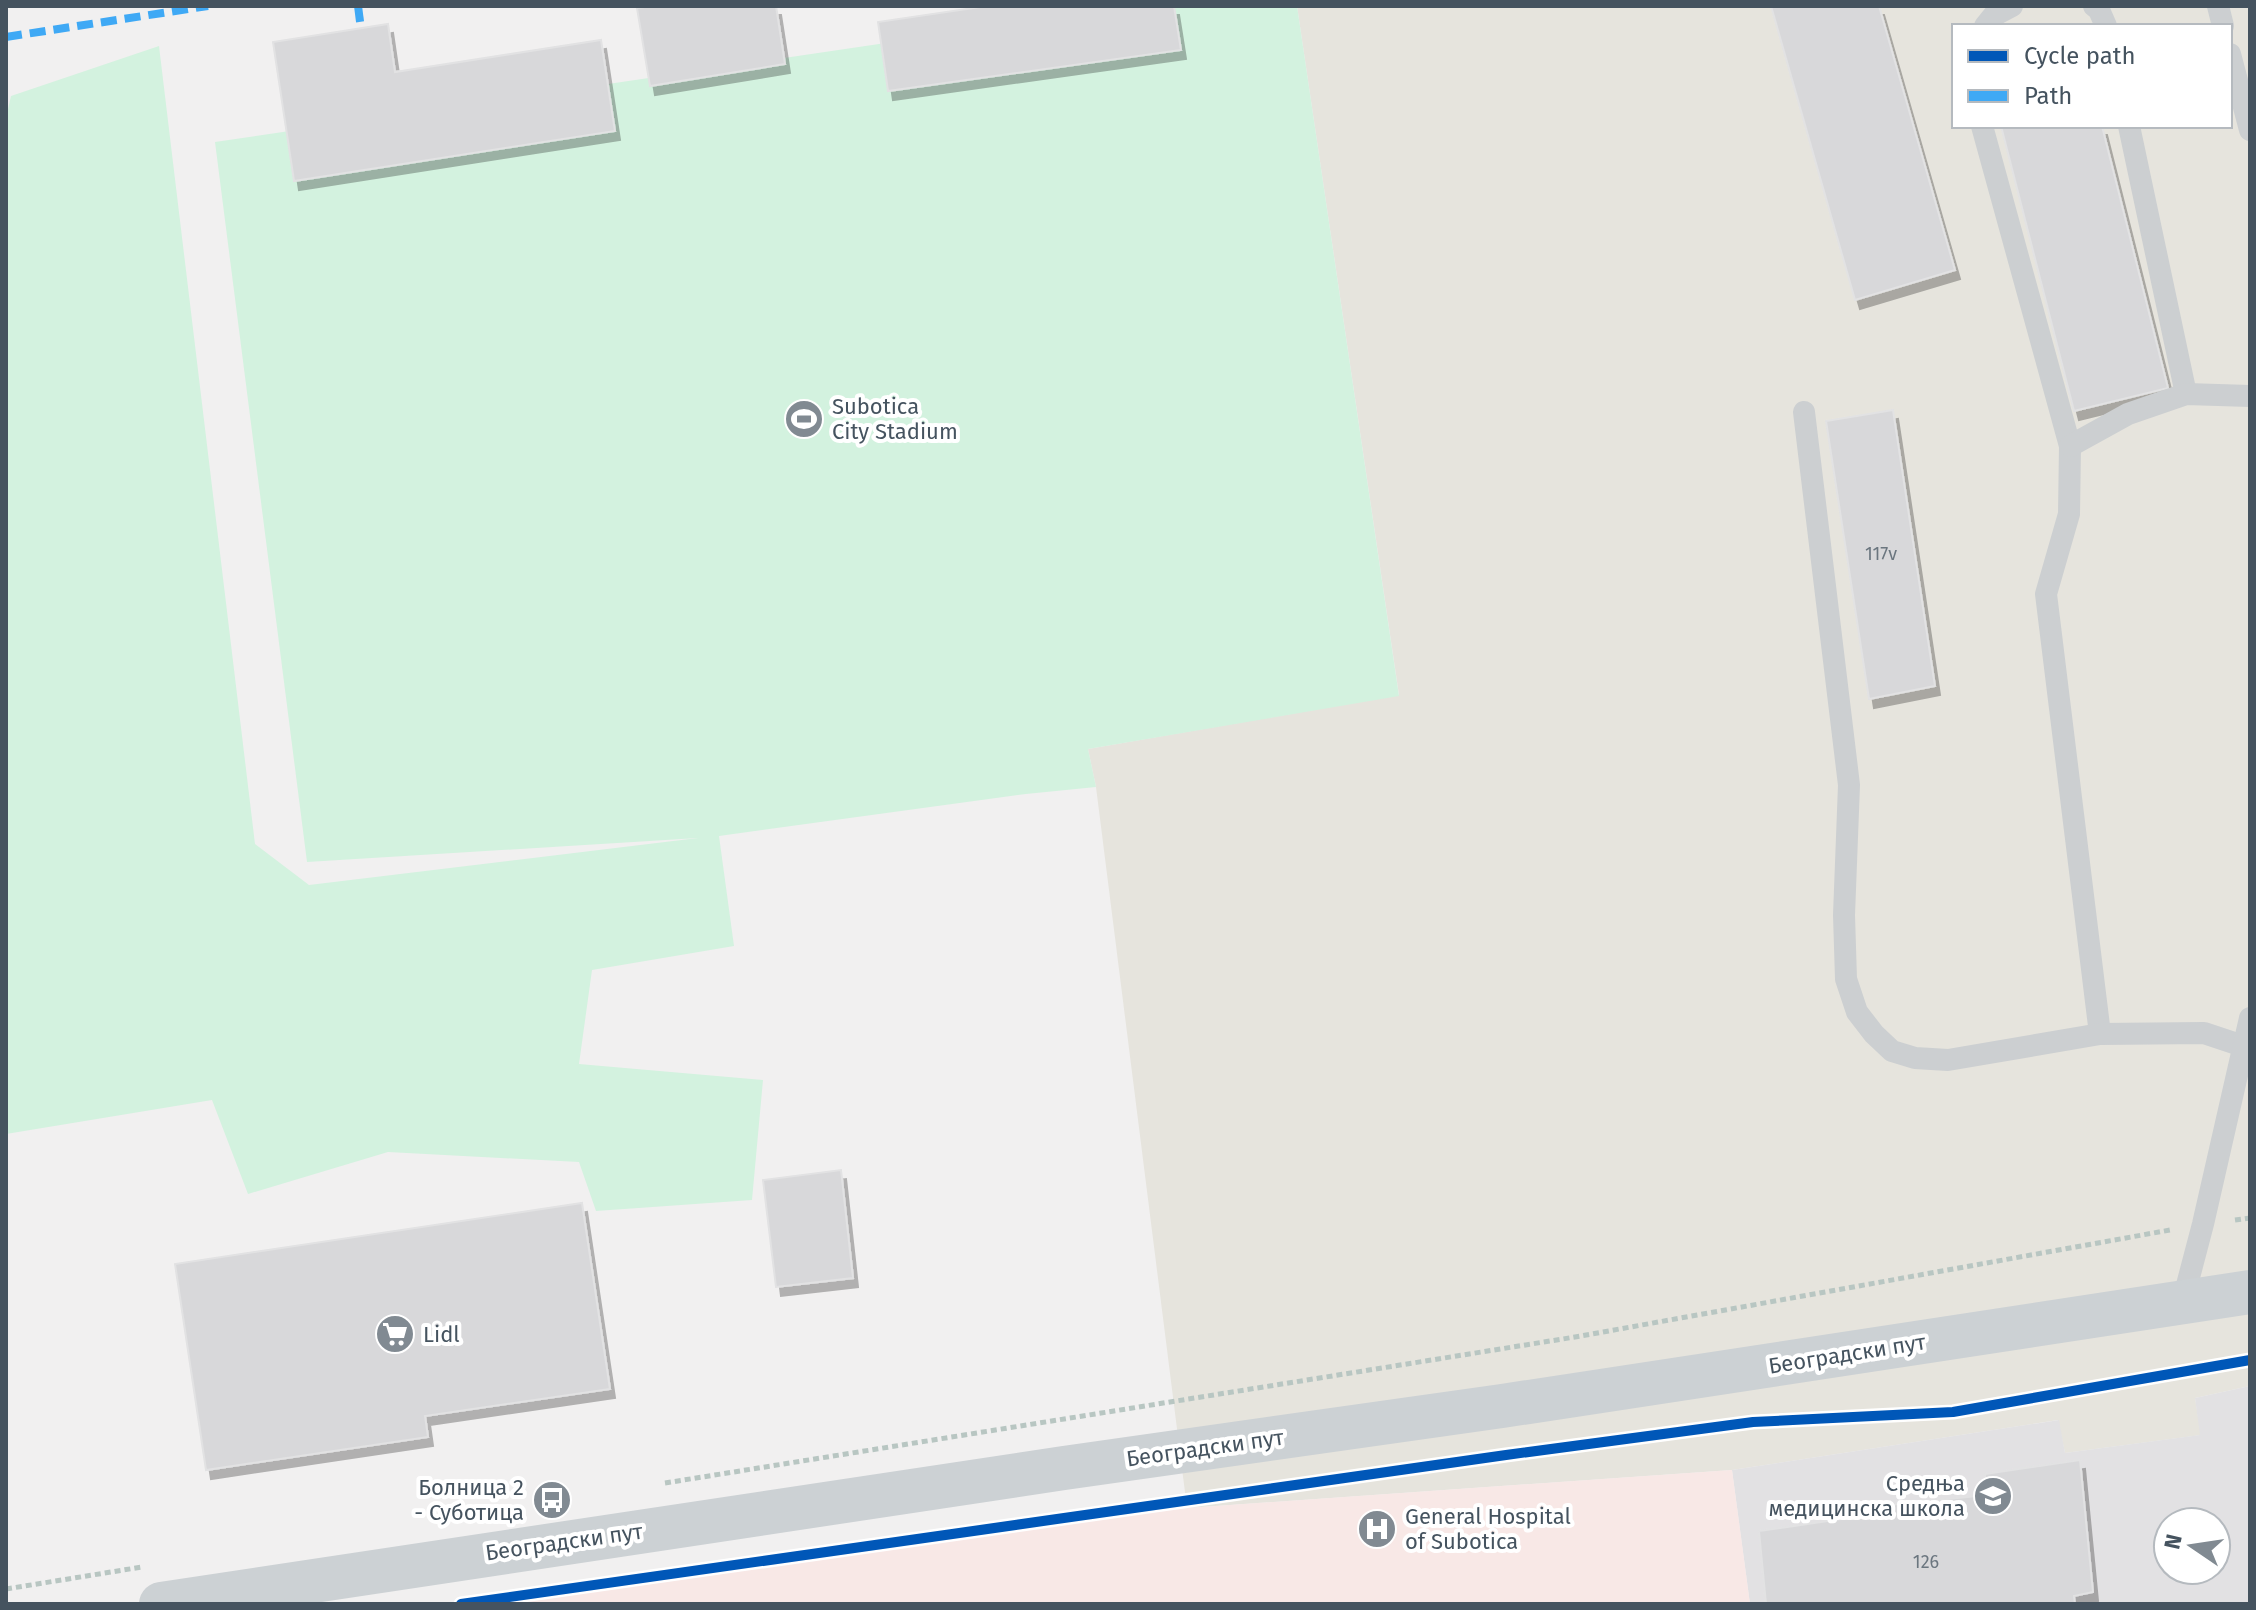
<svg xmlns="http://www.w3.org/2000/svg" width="2256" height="1610" viewBox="0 0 2256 1610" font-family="'Fira Sans',sans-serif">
<defs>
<filter id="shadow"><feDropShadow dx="5" dy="9" stdDeviation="0" flood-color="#0004"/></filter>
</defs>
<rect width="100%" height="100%" fill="#f1f0f0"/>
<!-- commercial -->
<path fill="#e6e4dd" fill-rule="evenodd" d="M1297 6H2250V1386L2195 1398 2201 1435 2065 1453 2058 1420 1732 1470 1187 1508 1096 787 1088 749 1399 695ZM1954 26H2230V126H1954Z"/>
<!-- education -->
<path fill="#e2e1e3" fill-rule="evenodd" d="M2250 1386V1604H1750L1732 1470 2059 1420 2065 1453 2200 1435 2195 1398ZM2168 1522H2216V1570H2168Z"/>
<!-- medical -->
<polygon fill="#f8e8e6" points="1732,1470 1750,1604 511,1604 842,1550 1187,1508"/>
<!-- green -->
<polygon fill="#d3f2df" points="1137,6 1297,6 1399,696 1088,749 1096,787 1026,794 719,836 734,946 592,970 579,1064 763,1080 752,1200 596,1211 579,1162 388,1152 248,1194 212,1100 6,1134 6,118 11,96 159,46 255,844 309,885 698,838 307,862 215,142"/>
<!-- building -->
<g fill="#d8d8da" stroke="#e2e2e3" stroke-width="2" filter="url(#shadow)">
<polygon points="652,6 776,6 785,64 650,86 637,8"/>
<polygon points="987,6 1174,6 1181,50 888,91 878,22"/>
<polygon points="1771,6 1879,6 1955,270 1855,300"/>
<polygon points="388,24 395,72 601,40 615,131 294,181 273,42"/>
<polygon points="2001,126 2102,126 2168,388 2074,411"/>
<polygon points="1893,410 1935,686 1869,699 1826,421"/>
<polygon points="841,1170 853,1278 776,1287 763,1180"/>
<polygon points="582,1203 610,1389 425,1416 428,1437 206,1470 175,1264"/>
<polygon points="2080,1460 2093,1592 2074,1596 2075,1604 1766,1604 1759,1531 1849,1518 1849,1509 1986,1495 1985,1474"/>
</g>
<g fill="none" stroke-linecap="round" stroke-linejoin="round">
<!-- path -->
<g stroke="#b8c6c2" stroke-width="5" stroke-dasharray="6 4" stroke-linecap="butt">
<polyline points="2235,1220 2250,1218"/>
<polyline points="665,1483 1575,1337 2170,1230"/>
<polyline points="6,1589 142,1567"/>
</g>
<!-- lane -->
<g stroke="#cccfd1" stroke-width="22">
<polyline points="2094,6 2099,10 2106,26"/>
<polyline points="2218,6 2223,26"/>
<polyline points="1985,26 1993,16 2012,6"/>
<polyline points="2230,54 2250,130"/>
<polyline points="1982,126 2070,446 2069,514 2046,594 2100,1034"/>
<polyline points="2129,126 2186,394"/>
<polyline points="1804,412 1849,785 1844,915 1846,979 1857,1012 1874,1034 1892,1051 1915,1058 1948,1060 2100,1034 2204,1033 2243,1046"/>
<polyline points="2070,446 2128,414 2186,394 2250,396"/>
<polyline points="2182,1304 2203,1224 2250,1018"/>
</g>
<!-- secondary -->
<polyline stroke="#ccd1d4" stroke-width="44" points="161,1604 1064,1468 1502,1406 2250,1292"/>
<!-- quiet -->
<g stroke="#3fa9f5" stroke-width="8" stroke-dasharray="16 8" stroke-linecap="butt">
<polyline points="358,6 361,29"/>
<polyline points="6,37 208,6"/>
</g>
<!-- cycleway casing -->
<g stroke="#fff" stroke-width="15">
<polyline id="cycleway" points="461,1604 1506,1455 1753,1422 1953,1412 2250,1360"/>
</g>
<!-- cycleway -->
<use href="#cycleway" stroke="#0057b8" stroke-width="10"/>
</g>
<!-- icons -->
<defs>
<g id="stadium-disc" transform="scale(2)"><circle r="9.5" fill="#818a92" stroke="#fff"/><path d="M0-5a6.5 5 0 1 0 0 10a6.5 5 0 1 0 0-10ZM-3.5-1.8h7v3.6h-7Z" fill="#fff"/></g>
<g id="supermarket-disc" transform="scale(2)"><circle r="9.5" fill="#818a92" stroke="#fff"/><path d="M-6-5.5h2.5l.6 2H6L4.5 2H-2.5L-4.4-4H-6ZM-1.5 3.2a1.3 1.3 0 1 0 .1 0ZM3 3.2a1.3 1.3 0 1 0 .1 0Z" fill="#fff"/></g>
<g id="school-disc" transform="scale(2)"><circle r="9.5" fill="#818a92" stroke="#fff"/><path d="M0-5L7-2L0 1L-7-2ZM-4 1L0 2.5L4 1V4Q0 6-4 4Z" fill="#fff"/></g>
<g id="bus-disc" transform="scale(2)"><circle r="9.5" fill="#818a92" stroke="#fff"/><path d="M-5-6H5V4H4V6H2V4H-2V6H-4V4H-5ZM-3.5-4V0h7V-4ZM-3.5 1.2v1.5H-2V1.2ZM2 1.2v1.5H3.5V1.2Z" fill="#fff"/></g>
<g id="hospital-disc" transform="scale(2)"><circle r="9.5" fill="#818a92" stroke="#fff"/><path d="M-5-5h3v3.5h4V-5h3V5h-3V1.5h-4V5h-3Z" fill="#fff"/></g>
</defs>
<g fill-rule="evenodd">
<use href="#stadium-disc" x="804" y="419"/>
<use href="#supermarket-disc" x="395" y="1334"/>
<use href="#school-disc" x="1993" y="1496"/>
<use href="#bus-disc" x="552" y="1500"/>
<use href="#hospital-disc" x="1377" y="1529"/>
</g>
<g text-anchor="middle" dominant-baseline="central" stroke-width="8" stroke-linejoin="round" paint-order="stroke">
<!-- number labels -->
<g font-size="18" fill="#6b767f">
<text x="1881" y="554">117v</text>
<text x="1926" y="1562">126</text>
</g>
<!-- poi labels -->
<g font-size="22" fill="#45535f" stroke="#fff" text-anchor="start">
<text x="832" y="406">Subotica<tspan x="832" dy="25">City Stadium</tspan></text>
<text x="423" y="1334">Lidl</text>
<text x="1965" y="1483" text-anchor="end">Средња<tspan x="1965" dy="25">медицинска школа</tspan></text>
<text x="524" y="1487" text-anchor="end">Болница 2<tspan x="524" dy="25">- Суботица</tspan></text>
<text x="1405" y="1516">General Hospital<tspan x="1405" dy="25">of Subotica</tspan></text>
</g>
<!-- street labels -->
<g font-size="22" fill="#45535f" stroke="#fff">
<text transform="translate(1847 1354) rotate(-9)">Београдски пут</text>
<text transform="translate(1205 1448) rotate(-8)">Београдски пут</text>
<text transform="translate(564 1542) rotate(-8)">Београдски пут</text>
</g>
</g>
<!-- border -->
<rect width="2256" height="1610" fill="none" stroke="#45535f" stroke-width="16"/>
<!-- legend -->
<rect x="1952" y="24" width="280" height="104" fill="#ffffff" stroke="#b5babf" stroke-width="2"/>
<rect x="1968" y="50" width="40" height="12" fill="#0057b8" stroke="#b5babf" stroke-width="2"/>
<text x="2024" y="64" font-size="24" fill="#45535f">Cycle path</text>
<rect x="1968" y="90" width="40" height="12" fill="#3fa9f5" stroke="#b5babf" stroke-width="2"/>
<text x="2024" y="104" font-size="24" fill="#45535f">Path</text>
<!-- north arrow -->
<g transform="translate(2192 1546) rotate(283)"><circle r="38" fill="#ffffff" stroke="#b5babf" stroke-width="2"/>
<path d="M0-6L14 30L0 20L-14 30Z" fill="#818a92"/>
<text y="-12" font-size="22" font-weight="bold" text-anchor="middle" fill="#45535f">N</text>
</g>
</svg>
